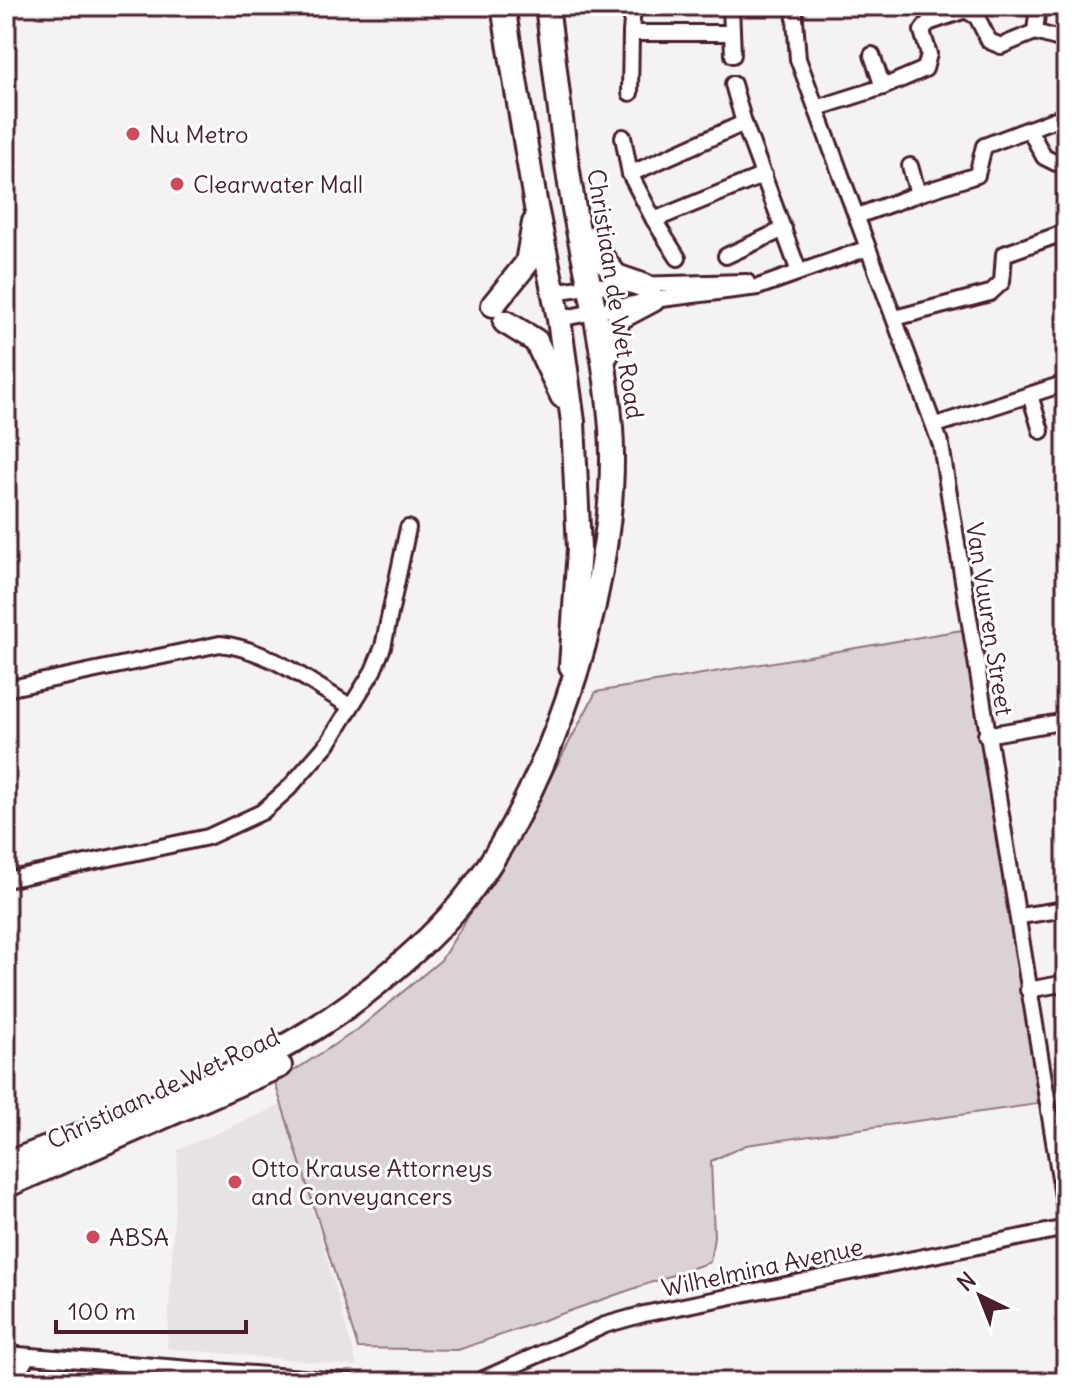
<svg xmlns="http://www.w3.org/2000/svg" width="1072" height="1388" viewBox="0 0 1072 1388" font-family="Delius,sans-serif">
<rect width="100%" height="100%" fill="#f4f2f2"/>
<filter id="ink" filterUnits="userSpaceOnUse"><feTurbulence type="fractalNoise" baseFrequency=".0125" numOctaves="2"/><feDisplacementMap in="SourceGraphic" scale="16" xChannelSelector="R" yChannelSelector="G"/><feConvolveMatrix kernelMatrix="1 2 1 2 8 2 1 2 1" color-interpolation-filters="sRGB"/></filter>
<g filter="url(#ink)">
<!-- built -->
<polygon fill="#e7e2e3" points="283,1104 357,1366 167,1348 178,1150"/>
<!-- green -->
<polygon fill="#dbd2d5" stroke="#927880" stroke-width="2" points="962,630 1020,916 1038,1104 746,1145 711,1161 714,1237 710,1262 458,1350 358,1348 275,1083 357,1030 441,960 522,831 596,692"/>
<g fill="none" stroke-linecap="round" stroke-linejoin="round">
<!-- minor casing -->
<g stroke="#4a1f2b" stroke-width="20">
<g id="minor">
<polyline points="731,6 733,55"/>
<polyline points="794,6 798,59 941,445 1066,1215"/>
<polyline points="1035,32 1063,40"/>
<polyline points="631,33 633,6"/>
<polyline points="733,84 744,123 799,272"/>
<polyline points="883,87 925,69 929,54 922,31 928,23 966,10 977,17 989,41 1001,46 1035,32 1038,6"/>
<polyline points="630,93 631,33 730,33"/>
<polyline points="817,108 883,87 872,55"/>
<polyline points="1029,129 1066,115"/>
<polyline points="623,137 630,174 654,220"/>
<polyline points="630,174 744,123"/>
<polyline points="918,194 977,175 984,146 1029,129 1044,157 1056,163"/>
<polyline points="857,216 918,194 910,166"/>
<polyline points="726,256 784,229"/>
<polyline points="678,258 654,220 764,175"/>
<polyline points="554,292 592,286 747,282"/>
<polyline points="895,318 990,293 1002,282 1004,254 1066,232"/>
<polyline points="559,319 653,300 758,287 868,248"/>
<polyline points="1030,395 1041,431"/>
<polyline points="936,425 1066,383"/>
<path d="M6 689 220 644C268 649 309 682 350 706"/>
<polyline points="986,735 1060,722"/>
<polyline points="6,880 208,837 262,812 289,788 329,742 373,671 383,647 408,528"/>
<polyline points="1020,916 1066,909"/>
<polyline points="1028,990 1066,983"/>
<polyline points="6,1354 351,1382"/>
<polyline points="13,1382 27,1357"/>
<polyline points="477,1382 605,1325 644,1314 1066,1228"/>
</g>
</g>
<!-- secondary casing -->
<g stroke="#4a1f2b" stroke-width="28">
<g id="secondary">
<polyline points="503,6 536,207 559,319 573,422 579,549 571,666"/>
<polyline points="587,238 616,276 645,286"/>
<polyline points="493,305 527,263 534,223"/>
<polyline points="505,322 536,341 562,396"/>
<polyline points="607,354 619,318 653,300"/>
<path d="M6 1164C106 1124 218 1088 309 1032 363 999 432 942 470 892 556 779 621 570 611 428 606 359 591 293 577 225 563 153 557 79 547 6"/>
<polyline points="6,1186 280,1066"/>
</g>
</g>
<!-- minor -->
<use href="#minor" stroke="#fff" stroke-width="14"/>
<!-- secondary -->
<use href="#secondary" stroke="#fff" stroke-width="22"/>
</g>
</g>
<!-- markers -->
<g fill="#d1495b" stroke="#fff" stroke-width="3">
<circle cx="133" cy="134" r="8"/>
<circle cx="177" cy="184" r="8"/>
<circle cx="235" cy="1182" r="8"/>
<circle cx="93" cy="1237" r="8"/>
</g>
<g text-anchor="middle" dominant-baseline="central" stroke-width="6" stroke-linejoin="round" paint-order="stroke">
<!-- poi labels -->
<g font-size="24" fill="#4a1f2b" stroke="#fff" text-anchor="start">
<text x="149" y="134">Nu Metro</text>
<text x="193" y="184">Clearwater Mall</text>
<text x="251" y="1168">Otto Krause Attorneys<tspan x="251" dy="28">and Conveyancers</tspan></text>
<text x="109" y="1237">ABSA</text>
</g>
<!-- street labels -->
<g font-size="24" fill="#4a1f2b" stroke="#fff">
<text transform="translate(616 294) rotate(81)">Christiaan de Wet Road</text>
<text transform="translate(990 619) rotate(81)">Van Vuuren Street</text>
<text transform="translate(163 1088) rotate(-25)">Christiaan de Wet Road</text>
<text transform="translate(762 1267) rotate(-12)">Wilhelmina Avenue</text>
</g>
</g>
<!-- margin -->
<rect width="1072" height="1388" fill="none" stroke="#fff" stroke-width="32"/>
<rect x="16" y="16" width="1040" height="1356" fill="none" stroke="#4a1f2b" stroke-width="3" filter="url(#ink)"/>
<!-- north arrow -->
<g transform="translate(980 1296) rotate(317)" stroke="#ffffff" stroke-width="6" paint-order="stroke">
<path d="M0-6L14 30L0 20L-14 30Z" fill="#4a1f2b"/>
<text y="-12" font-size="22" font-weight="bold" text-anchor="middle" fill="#4a1f2b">N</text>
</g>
<!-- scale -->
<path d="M56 1320v12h190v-12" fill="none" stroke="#4a1f2b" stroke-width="4"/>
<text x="68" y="1320" font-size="24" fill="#4a1f2b" stroke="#ffffff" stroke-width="6" paint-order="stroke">100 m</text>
</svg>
